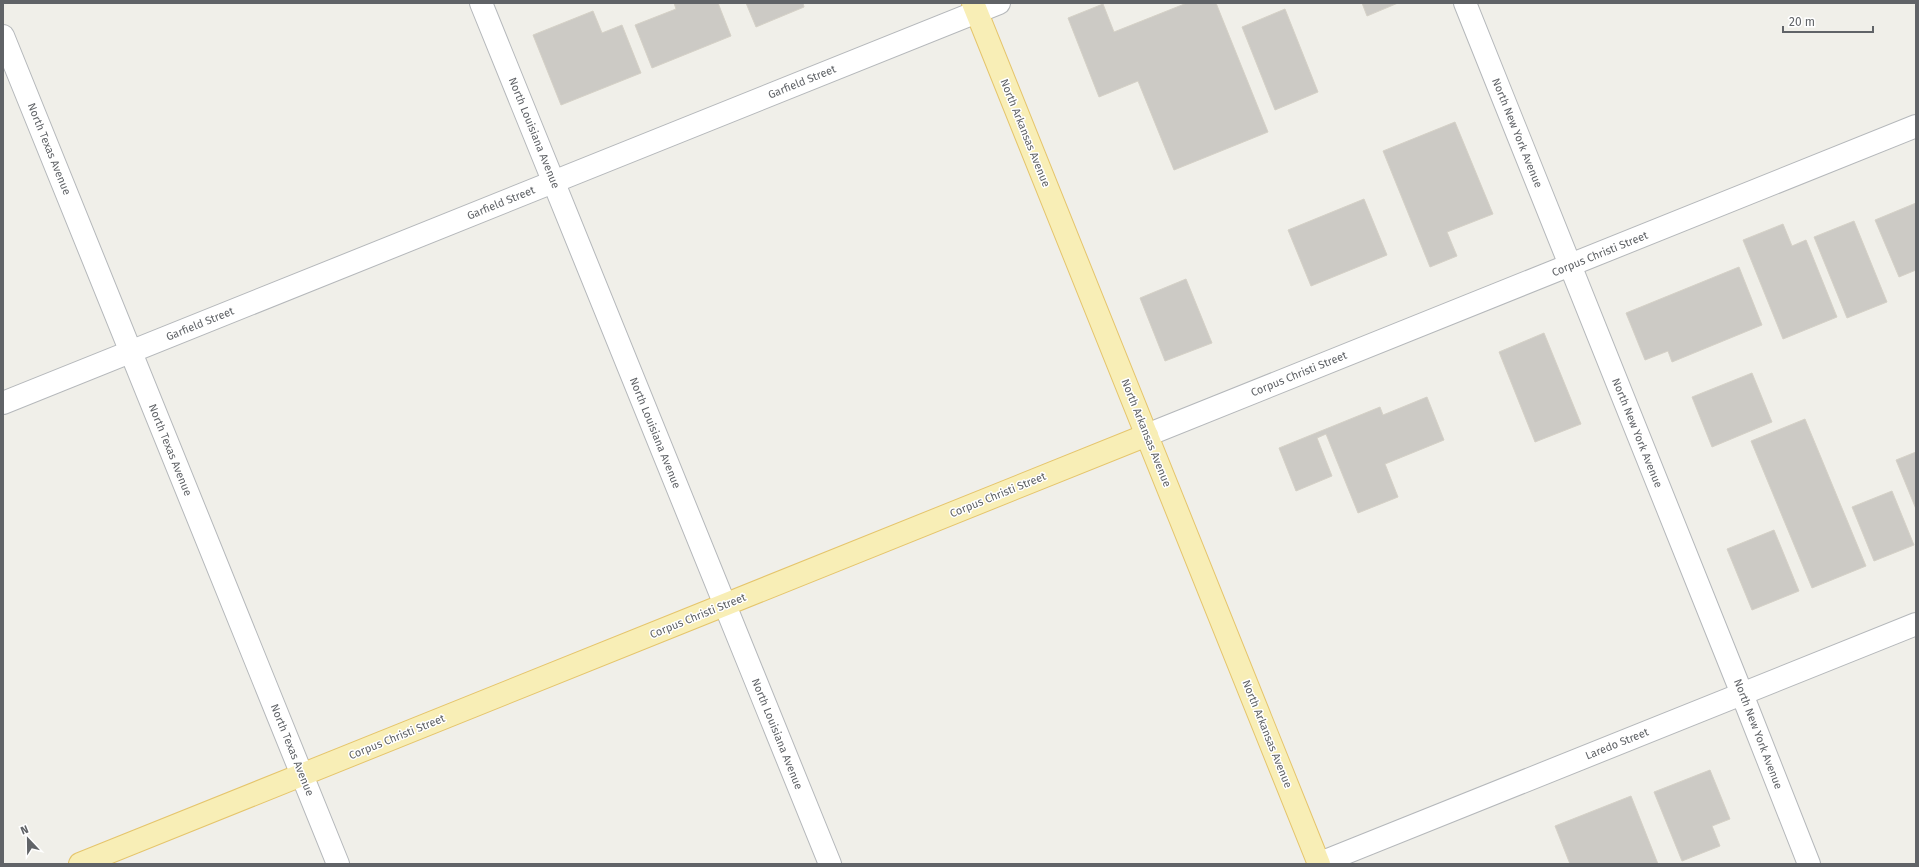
<svg xmlns="http://www.w3.org/2000/svg" width="1919" height="867" viewBox="0 0 1919 867" font-family="'Fira Sans',sans-serif">
<rect width="100%" height="100%" fill="#f0efe9"/>
<!-- building -->
<g fill="#cccac5" stroke="#d5d1c7">
<polygon points="674,3 718,3 731,36 652,68 635,25 676,9"/>
<polygon points="746,3 803,3 804,7 756,27"/>
<polygon points="1187,3 1216,3 1268,132 1174,170 1138,81 1099,97 1068,18 1103,4 1114,32"/>
<polygon points="1362,3 1398,3 1367,16"/>
<polygon points="1285,9 1318,92 1275,110 1242,27"/>
<polygon points="593,11 602,33 622,25 641,73 561,105 533,35"/>
<polygon points="1455,122 1493,214 1447,232 1457,256 1430,267 1383,151"/>
<polygon points="1364,199 1387,255 1311,286 1288,230"/>
<polygon points="1916,203 1916,270 1899,277 1875,220"/>
<polygon points="1854,221 1887,302 1847,318 1814,237"/>
<polygon points="1783,224 1792,246 1806,240 1837,317 1783,339 1743,240"/>
<polygon points="1739,267 1762,325 1672,362 1668,351 1645,360 1626,313"/>
<polygon points="1186,279 1212,343 1165,361 1140,298"/>
<polygon points="1544,333 1581,424 1535,442 1499,352"/>
<polygon points="1752,373 1772,422 1712,447 1692,397"/>
<polygon points="1427,397 1444,440 1385,464 1398,497 1358,513 1326,434 1317,438 1332,476 1296,491 1279,448 1380,407 1383,415"/>
<polygon points="1805,419 1866,566 1812,588 1751,441"/>
<polygon points="1916,452 1916,509 1896,460"/>
<polygon points="1892,491 1914,545 1874,561 1852,507"/>
<polygon points="1774,530 1799,591 1752,610 1727,549"/>
<polygon points="1710,770 1730,819 1712,826 1720,846 1682,861 1654,792"/>
<polygon points="1631,796 1658,864 1570,864 1555,826"/>
</g>
<g fill="none" stroke-linecap="round" stroke-linejoin="round">
<!-- minor casing -->
<g stroke="#b5b8bb" stroke-width="24">
<g id="minor">
<polyline points="481,3 830,864"/>
<polyline points="1465,3 1742,694 1809,864"/>
<polyline points="3,36 338,864"/>
<polyline points="3,403 999,3"/>
<polyline points="1147,435 1916,126"/>
<polyline points="1318,864 1916,624"/>
</g>
</g>
<!-- major casing -->
<g stroke="#e5c56c" stroke-width="24">
<g id="major">
<polyline points="973,3 1319,864"/>
<polyline points="80,864 1147,435"/>
</g>
</g>
<!-- minor -->
<use href="#minor" stroke="#fff" stroke-width="22"/>
<!-- major -->
<use href="#major" stroke="#f8eeb6" stroke-width="22"/>
</g>
<g text-anchor="middle" dominant-baseline="central" stroke-width="3" stroke-linejoin="round" paint-order="stroke">
<!-- street labels -->
<g font-size="11" fill="#606367" stroke="#fff">
<text transform="translate(802 82) rotate(-22)">Garfield Street</text>
<text transform="translate(534 133) rotate(68)">North Louisiana Avenue</text>
<text transform="translate(1025 133) rotate(68)">North Arkansas Avenue</text>
<text transform="translate(1517 133) rotate(68)">North New York Avenue</text>
<text transform="translate(49 149) rotate(68)">North Texas Avenue</text>
<text transform="translate(501 203) rotate(-22)">Garfield Street</text>
<text transform="translate(1600 254) rotate(-22)">Corpus Christi Street</text>
<text transform="translate(200 324) rotate(-22)">Garfield Street</text>
<text transform="translate(1299 374) rotate(-22)">Corpus Christi Street</text>
<text transform="translate(655 433) rotate(68)">North Louisiana Avenue</text>
<text transform="translate(1146 433) rotate(68)">North Arkansas Avenue</text>
<text transform="translate(1637 433) rotate(68)">North New York Avenue</text>
<text transform="translate(170 450) rotate(68)">North Texas Avenue</text>
<text transform="translate(998 495) rotate(-22)">Corpus Christi Street</text>
<text transform="translate(698 616) rotate(-22)">Corpus Christi Street</text>
<text transform="translate(777 734) rotate(68)">North Louisiana Avenue</text>
<text transform="translate(1267 734) rotate(68)">North Arkansas Avenue</text>
<text transform="translate(1758 734) rotate(69)">North New York Avenue</text>
<text transform="translate(397 737) rotate(-22)">Corpus Christi Street</text>
<text transform="translate(1617 744) rotate(-22)">Laredo Street</text>
<text transform="translate(292 750) rotate(68)">North Texas Avenue</text>
</g>
</g>
<!-- border -->
<rect width="1919" height="867" fill="none" stroke="#606367" stroke-width="8"/>
<!-- north arrow -->
<g transform="translate(28 839) rotate(338)" stroke="#ffffff" stroke-width="3" paint-order="stroke">
<path d="M0-3L7 15L0 10L-7 15Z" fill="#606367"/>
<text y="-6" font-size="11" font-weight="bold" text-anchor="middle" fill="#606367">N</text>
</g>
<!-- scale -->
<path d="M1783 26v6h90v-6" fill="none" stroke="#606367" stroke-width="2"/>
<text x="1789" y="26" font-size="12" fill="#606367" stroke="#ffffff" stroke-width="3" paint-order="stroke">20 m</text>
</svg>
